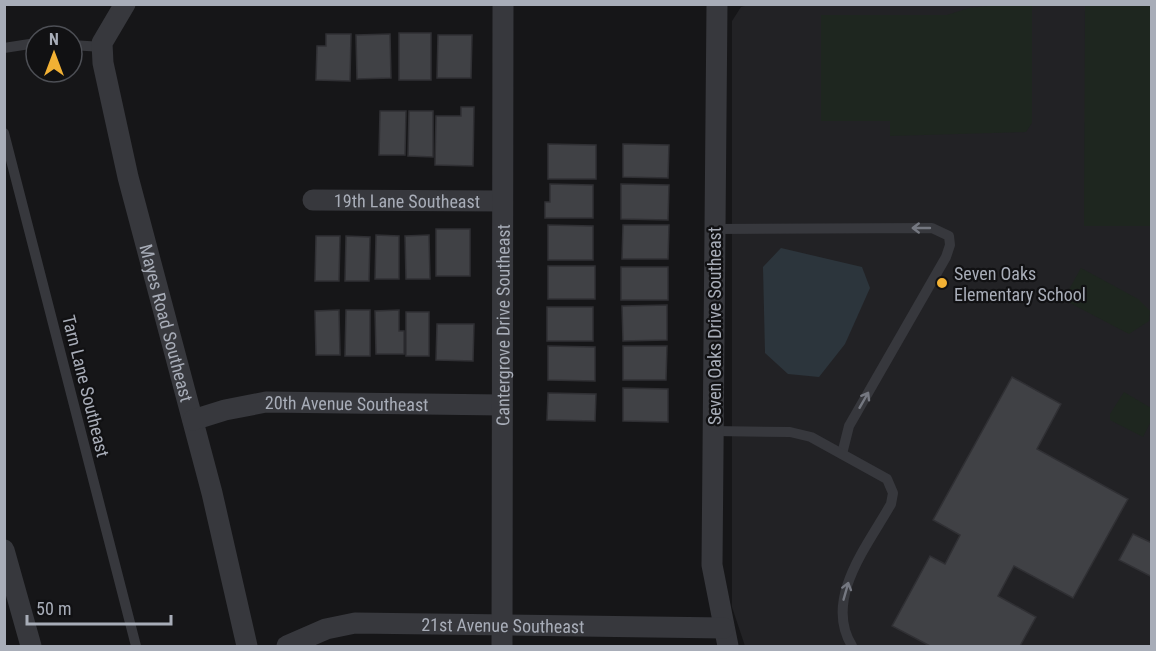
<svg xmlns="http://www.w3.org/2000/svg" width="1156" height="651" viewBox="0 0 1156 651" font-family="'Roboto Condensed',sans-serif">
<rect width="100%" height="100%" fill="#161618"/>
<!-- built -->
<polygon fill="#222225" points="752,4 1151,5 1151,646 745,646 732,607 732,21 741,7"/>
<!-- green -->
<g fill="#1e261f">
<polygon points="996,5 1032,5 1032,123 1026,132 890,136 890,121 821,121 821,15 947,15 969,8"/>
<polygon points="1085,5 1151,5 1151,226 1084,226"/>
<polygon points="1081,268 1138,299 1150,311 1149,321 1129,334 1070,303 1066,295"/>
<polygon points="1124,392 1151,408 1151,421 1143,437 1110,420 1110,414"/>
</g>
<!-- water -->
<polygon fill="#2c353c" points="781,248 862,267 870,288 845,344 819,377 788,374 765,353 763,267"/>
<!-- building -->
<g fill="#404145" stroke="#303034" stroke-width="1.5">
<rect x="399" y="33" width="32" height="47"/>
<polygon points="326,34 351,34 350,81 316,80 317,46 326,46"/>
<polygon points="390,34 391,78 357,79 356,35"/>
<polygon points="438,35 472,35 471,78 437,78"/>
<polygon points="461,107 474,107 473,166 435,165 436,116 461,116"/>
<polygon points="380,111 406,111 405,155 379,155"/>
<polygon points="409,111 433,111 433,157 408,156"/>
<polygon points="548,144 596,145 596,179 548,179"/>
<polygon points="623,144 669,145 668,178 623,177"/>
<polygon points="550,184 593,185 593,218 545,218 545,202 550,202"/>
<polygon points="621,184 669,185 668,220 621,219"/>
<polygon points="548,225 593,226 593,260 548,260"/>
<polygon points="623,225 669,225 668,259 622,259"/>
<rect x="436" y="229" width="34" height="47"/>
<polygon points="376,235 399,236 399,279 375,279"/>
<polygon points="429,235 430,279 406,279 405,236"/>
<polygon points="316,236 340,236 339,281 315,281"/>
<polygon points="346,236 370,237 369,281 345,281"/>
<rect x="548" y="266" width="47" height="33"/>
<rect x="621" y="267" width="47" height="33"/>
<polygon points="667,305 667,340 623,341 622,306"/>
<rect x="547" y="307" width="46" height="34"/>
<polygon points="339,310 340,355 316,355 315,311"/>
<polygon points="346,310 370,310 370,356 345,356"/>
<polygon points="399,310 399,331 404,331 404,354 376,354 375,311"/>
<rect x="406" y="312" width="23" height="44"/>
<polygon points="437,324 474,324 473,361 436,360"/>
<polygon points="548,346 595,347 595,381 548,380"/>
<polygon points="623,346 667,346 666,380 623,380"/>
<polygon points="1012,377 1061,404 1037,449 1128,499 1073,598 1014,566 998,596 1036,617 1020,646 930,646 892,626 930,556 945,564 960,535 933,520"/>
<polygon points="623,388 668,389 668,422 623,421"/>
<polygon points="548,393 596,394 595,421 547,420"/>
<polygon points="1133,534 1152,543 1152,577 1119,560"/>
</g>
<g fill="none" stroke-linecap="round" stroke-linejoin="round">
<!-- lane -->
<g stroke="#37383d" stroke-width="10">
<polyline points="72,45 102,47"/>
<polyline points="4,48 36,43"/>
<polyline points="4,133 136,646"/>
<polyline points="715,229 932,228 949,236 950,245 946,257 849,426 842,454"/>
<path d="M713 431 790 432 811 437 887 479 893 493 891 504C868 545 823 599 852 646"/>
</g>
<!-- street -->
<g stroke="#37383d" stroke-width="21">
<path id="s1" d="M125 4 102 43 103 63 128 177 212 493 247 646"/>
<polyline points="717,4 712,565 728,646"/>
<path id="s2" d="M313 200 502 201"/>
<path id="s3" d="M193 420 225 410 266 402 502 405"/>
<polyline points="4,550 31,646"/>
<path id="s4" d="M287 646 326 629 355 623 724 628"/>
<path id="s5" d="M502 646 503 4"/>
</g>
</g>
<!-- one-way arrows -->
<defs><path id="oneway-shaft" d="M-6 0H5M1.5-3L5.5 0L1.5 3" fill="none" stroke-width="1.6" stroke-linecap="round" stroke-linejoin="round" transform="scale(1.5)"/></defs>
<g stroke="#757881">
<use href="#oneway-shaft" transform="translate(921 228) rotate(180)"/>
<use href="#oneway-shaft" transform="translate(864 400) rotate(-60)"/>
<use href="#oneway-shaft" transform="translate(846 591) rotate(-74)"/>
</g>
<!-- markers -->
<circle fill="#f2b134" stroke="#111113" stroke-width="2" cx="942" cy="283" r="6"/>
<g text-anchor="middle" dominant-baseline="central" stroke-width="4.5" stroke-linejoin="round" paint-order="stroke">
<!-- street labels -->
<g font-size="18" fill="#a8adb8" stroke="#111113">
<text stroke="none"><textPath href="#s2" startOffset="94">19th Lane Southeast</textPath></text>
<text stroke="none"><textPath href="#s1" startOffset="333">Mayes Road Southeast</textPath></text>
<text stroke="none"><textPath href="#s5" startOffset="321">Cantergrove Drive Southeast</textPath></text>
<text transform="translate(714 326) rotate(-90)">Seven Oaks Drive Southeast</text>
<text transform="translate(86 386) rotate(76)">Tarn Lane Southeast</text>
<text stroke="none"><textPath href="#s3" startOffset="156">20th Avenue Southeast</textPath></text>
<text stroke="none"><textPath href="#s4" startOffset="220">21st Avenue Southeast</textPath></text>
</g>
<!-- poi labels -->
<g font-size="18" fill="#a8adb8" stroke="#111113" text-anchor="start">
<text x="954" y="273">Seven Oaks<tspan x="954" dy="21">Elementary School</tspan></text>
</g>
</g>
<!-- border -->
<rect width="1156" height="651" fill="none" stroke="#a8adb8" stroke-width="12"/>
<!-- north arrow -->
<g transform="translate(54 54)"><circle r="28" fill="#111113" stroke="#4d4f55" stroke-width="1.5"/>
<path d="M0-4.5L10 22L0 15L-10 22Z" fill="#f2b134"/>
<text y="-9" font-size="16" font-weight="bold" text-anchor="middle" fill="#a8adb8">N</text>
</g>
<!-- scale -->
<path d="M27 615v9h144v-9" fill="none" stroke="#a8adb8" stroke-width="3"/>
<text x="36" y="615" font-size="18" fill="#a8adb8" stroke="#111113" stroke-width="4.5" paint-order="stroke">50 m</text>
</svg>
